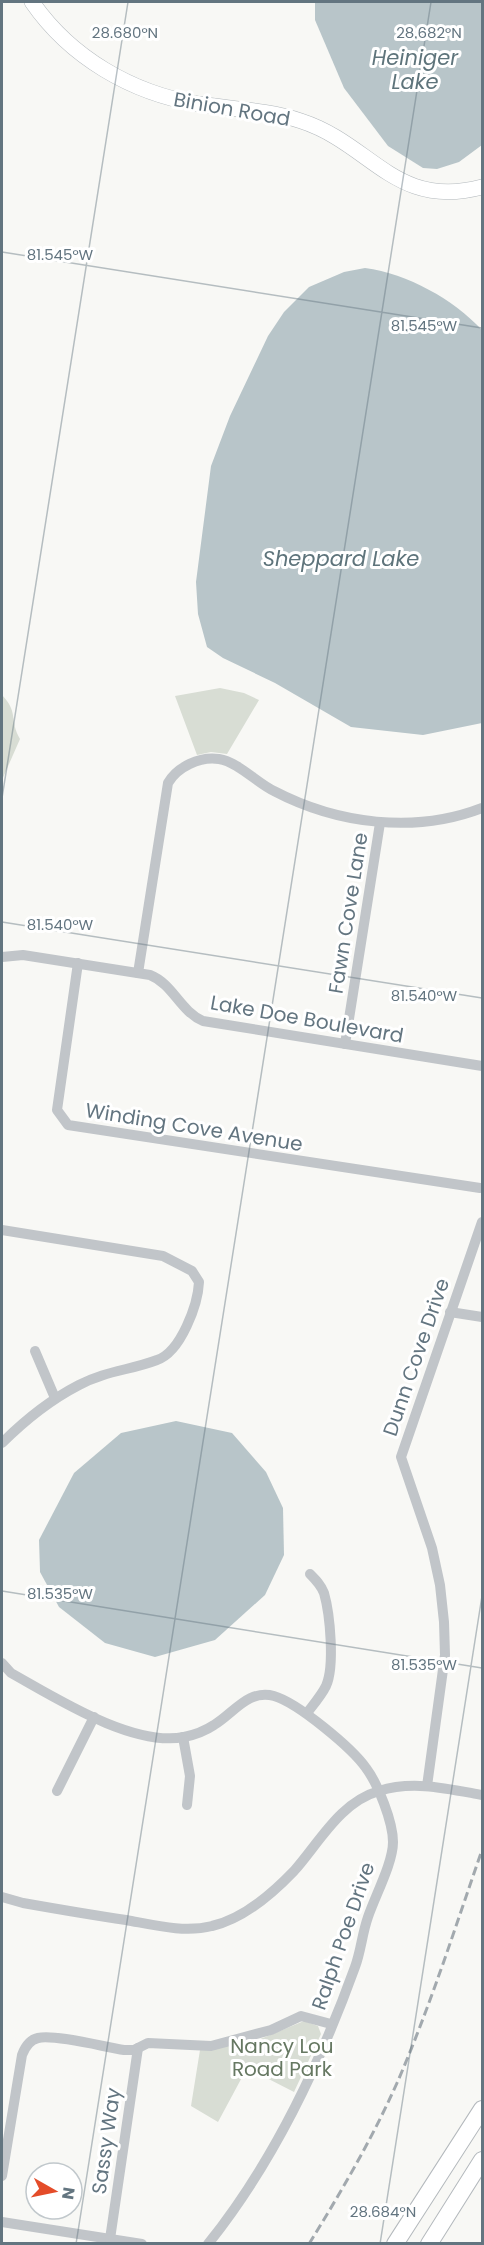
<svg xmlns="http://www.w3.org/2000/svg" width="484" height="2245" viewBox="0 0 484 2245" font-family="Poppins,sans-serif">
<rect width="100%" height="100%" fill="#f8f8f5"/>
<!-- green -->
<g fill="#d8ddd4">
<polygon points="220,688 244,693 259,700 227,754 211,752 197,755 175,696"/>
<path d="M2 695C19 713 9 720 20 739L2 780Z"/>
<polygon points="304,2021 318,2026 321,2034 294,2092 247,2068 218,2122 191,2106 200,2050 258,2040"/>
</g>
<!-- water -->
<g fill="#b8c5c9">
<polygon points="315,2 482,2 482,145 459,162 437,169 423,168 388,146 344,88 315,20"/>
<path d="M365 268C408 274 453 299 482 330V723L423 735 351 727 275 683 223 658 207 647 198 614 196 582 211 466 230 416 268 336 284 312 309 287 344 272Z"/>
<polygon points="176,1421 232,1433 266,1472 283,1508 284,1555 265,1595 215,1640 155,1657 105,1643 59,1607 40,1572 39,1540 74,1473 121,1433"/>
</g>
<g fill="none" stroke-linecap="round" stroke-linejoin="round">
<!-- secondary casing -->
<g stroke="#b3b9bd" stroke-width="16">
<path id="secondary" d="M32 2C70 57 131 93 198 104 232 109 268 110 301 121 372 144 395 210 482 187"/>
</g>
<!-- primary casing -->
<g stroke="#b4b9bd" stroke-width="18">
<g id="primary">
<polyline points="395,2244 482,2109"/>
<polyline points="429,2244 482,2160"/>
</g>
</g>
<!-- minor -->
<g stroke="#c1c5c9" stroke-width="10">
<path d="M2 957 23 955 150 975C173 984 180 1011 203 1021L482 1066"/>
<polyline points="78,963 57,1110 68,1125 480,1188"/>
<path d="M138 973 168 783C177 767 200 756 219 759 238 762 257 783 274 791 337 824 415 834 482 808"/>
<polyline points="345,1044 380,823"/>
<path d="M2 1230 163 1256 192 1271 199 1282C198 1304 181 1352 157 1360 131 1370 105 1371 79 1385 50 1400 25 1420 2 1443"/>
<polyline points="450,1312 482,1317"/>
<polyline points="35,1351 55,1398"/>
<path d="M2 1663 11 1673C56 1698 132 1747 184 1737 194 1735 205 1731 214 1725 234 1713 248 1689 274 1696 298 1703 352 1748 366 1768 378 1784 393 1822 393 1842 393 1863 375 1896 368 1917 362 1934 361 1951 355 1967 320 2064 273 2163 208 2244"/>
<path d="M307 1713C313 1705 321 1696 326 1686 335 1666 330 1614 324 1593 321 1585 316 1580 310 1574"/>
<polyline points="183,1737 190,1776 187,1805"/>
<polyline points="427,1786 445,1655 444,1622 440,1585 432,1548 401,1457 482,1222"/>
<polyline points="57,1791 94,1717"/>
<path d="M2 1897 23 1903C57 1909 92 1915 126 1920 154 1925 184 1933 212 1926 243 1919 272 1894 294 1871 319 1843 340 1802 379 1791 413 1780 449 1789 482 1795"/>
<path d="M2 2176 22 2055C25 2047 29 2040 38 2038 55 2034 104 2047 124 2050H134L148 2043 211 2046 271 2030 301 2016 331 2024"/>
<polyline points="2,2222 142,2244"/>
<polyline points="110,2239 138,2048"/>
</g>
<!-- secondary -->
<use href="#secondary" stroke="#fff" stroke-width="15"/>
<!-- primary -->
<use href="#primary" stroke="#fff" stroke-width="16"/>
<!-- rail -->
<path stroke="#a2a9ae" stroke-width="3" stroke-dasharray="9 4.5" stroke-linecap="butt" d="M309 2244C341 2192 372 2139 397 2083 430 2007 455 1928 482 1850"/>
</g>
<!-- ticks -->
<path fill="none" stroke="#637580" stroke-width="1.5" stroke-opacity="0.45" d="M2 252 482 328M2 798 128 2M2 922 482 998M2 1591 482 1668M76 2244 431 2M380 2244 482 1596"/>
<g text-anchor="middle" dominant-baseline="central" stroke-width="6" stroke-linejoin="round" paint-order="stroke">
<!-- street labels -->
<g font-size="20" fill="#637580" stroke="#fff">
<text transform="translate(232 109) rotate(10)">Binion Road</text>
<text transform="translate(348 913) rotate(-81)">Fawn Cove Lane</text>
<text transform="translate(307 1019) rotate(10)">Lake Doe Boulevard</text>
<text transform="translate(194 1127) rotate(9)">Winding Cove Avenue</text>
<text transform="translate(416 1357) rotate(-71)">Dunn Cove Drive</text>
<text transform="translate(343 1936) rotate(-71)">Ralph Poe Drive</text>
<text transform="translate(106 2141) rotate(-82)">Sassy Way</text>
</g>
<!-- park labels -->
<g font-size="20" fill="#667862" stroke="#fff">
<text x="282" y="2046">Nancy Lou<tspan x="282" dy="23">Road Park</tspan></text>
</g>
<!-- water labels -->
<g font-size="21" font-style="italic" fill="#5e747b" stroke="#fff">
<text x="415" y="57">Heiniger<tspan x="415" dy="24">Lake</tspan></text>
<text x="341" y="558">Sheppard Lake</text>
</g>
</g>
<g font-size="15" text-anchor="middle" fill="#637580" stroke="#fff" stroke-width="6" stroke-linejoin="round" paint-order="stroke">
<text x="125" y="38">28.680°N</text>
<text x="429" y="38">28.682°N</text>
<text x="60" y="260">81.545°W</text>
<text x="424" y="331">81.545°W</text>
<text x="60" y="930">81.540°W</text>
<text x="424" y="1001">81.540°W</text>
<text x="60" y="1599">81.535°W</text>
<text x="424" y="1670">81.535°W</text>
<text x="383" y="2217">28.684°N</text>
</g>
<!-- border -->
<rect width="484" height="2245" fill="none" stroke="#637580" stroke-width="6"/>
<!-- north arrow -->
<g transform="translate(54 2191) rotate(99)"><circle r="28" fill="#ffffff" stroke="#c1c8cc" stroke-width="1.5"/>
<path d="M0-4.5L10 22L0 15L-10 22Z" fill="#e44c29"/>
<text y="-9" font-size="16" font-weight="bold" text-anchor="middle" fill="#637580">N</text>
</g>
</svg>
